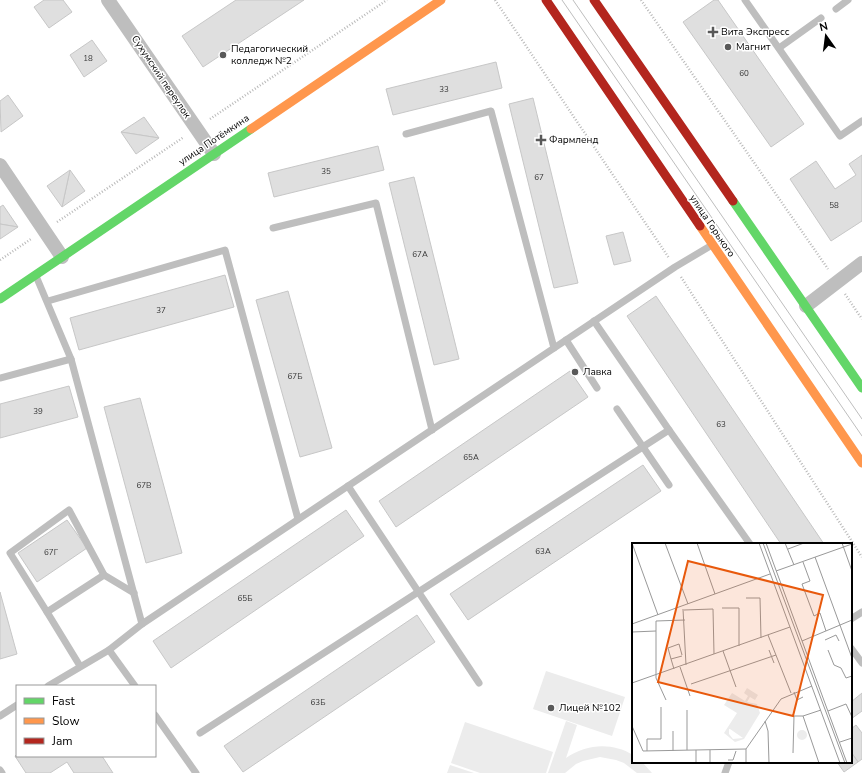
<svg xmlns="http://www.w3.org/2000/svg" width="862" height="773" viewBox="0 0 862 773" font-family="'Nunito Sans',sans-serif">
<rect width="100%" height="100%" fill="#fff"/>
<!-- green -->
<g fill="#ececec">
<polygon points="546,671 625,697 612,736 533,709"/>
<path d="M566 721 577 725 566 758C586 744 612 742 633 755V762H642L652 773H637L624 763 616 760 600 757 583 761 576 764 565 773H548Z"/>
<polygon points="465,722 553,752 546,773 480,773 451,763"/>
<polygon points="450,765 474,773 447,773"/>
</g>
<!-- building -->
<g fill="#dfdfdf" stroke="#c7c7c7">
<polygon points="44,0 63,0 72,12 49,28 34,7"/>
<polygon points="236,0 304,0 203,67 182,36"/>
<polygon points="714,0 718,0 804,124 771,147 683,22"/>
<polygon points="92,40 107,61 84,77 70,55"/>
<polygon points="496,62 502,88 393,115 386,89"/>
<polygon points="8,95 23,116 1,132 0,101"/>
<polygon points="533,98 578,283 554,288 509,104"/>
<polygon points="144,117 159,138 121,132"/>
<polygon points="121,132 159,138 136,154"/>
<polygon points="378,146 384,170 274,197 268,173"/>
<polygon points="862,155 862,221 831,241 790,179 816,161 835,189 856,175 849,164"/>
<polygon points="70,170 85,191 62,207"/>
<polygon points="70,170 62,207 47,186"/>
<polygon points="414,177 459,359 434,365 389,183"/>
<polygon points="3,205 18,227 0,224 0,207"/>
<polygon points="0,224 18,227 0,239"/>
<polygon points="623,232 631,261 614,265 606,236"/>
<polygon points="225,275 234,307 79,350 70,318"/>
<polygon points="288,291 332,448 300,457 256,300"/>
<polygon points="656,296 824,544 781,544 627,316"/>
<polygon points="570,371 588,397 396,527 379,501"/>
<polygon points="69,386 78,417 0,438 0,404"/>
<polygon points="140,398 182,553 146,563 104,407"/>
<polygon points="643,465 661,491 468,620 450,594"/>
<polygon points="346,510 364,536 171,668 153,641"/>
<polygon points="67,520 87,548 37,582 18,553"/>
<polygon points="0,592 17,654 0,659"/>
<polygon points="417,615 435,642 243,772 224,746"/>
<polygon points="862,693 862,711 851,719 851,702"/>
<polygon points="856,725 862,733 862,759 858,762 851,752 851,729"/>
<polygon points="851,752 858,762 844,772 837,762 851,762"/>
<polygon points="17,754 17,756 102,756 113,773 74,773 67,762 50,773 26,773 15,756"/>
</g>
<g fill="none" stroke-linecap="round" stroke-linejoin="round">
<!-- path -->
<g stroke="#b9b9b9" stroke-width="2.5" stroke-dasharray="1 2" stroke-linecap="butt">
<polyline points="495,0 669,258"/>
<polyline points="641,0 828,269"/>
<polyline points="210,119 387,0"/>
<polyline points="57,222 184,137"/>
<polyline points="0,260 31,239"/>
<polyline points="681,277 862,557"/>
<polyline points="845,294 862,319"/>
</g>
<!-- lane -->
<g stroke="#bebebe" stroke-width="7">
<polyline points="745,0 840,136 862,121"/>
<polyline points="836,9 848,0"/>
<polyline points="779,48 821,18"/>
<polyline points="406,134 491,111 554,348"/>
<polyline points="273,228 376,203 432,430"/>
<polyline points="36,276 71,359 142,624"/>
<polyline points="48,301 225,250 298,519"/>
<polyline points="594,321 669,430 750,544"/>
<polyline points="566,340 597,388"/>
<polyline points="0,378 71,359"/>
<polyline points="617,409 669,485"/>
<polyline points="348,486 479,683"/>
<polyline points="47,612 10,553 69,510 104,575"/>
<polyline points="851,619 862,612"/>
<polyline points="851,648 862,663"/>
<polyline points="109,650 135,686"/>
<polyline points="80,666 47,612 104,575 134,593"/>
<polyline points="48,686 109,650 142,624 675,267 712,245"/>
<polyline points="155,715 196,773"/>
<polyline points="0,716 17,705"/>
<polyline points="200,733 669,430"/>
<polyline points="0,770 2,773"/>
<polyline points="725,773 729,762"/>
</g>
<!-- street -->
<g stroke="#bebebe" stroke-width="14">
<polyline points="108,0 214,154"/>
<polyline points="0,165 62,257"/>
<polyline points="806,306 862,263"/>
</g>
<!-- fast -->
<g stroke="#63d668" stroke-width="9">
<polyline points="733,201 862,388"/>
<polyline points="0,299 251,129"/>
</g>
<!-- slow -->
<g stroke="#ff974d" stroke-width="9">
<polyline points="251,129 441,0"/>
<polyline points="700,226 862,463"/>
</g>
<!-- jam -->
<g stroke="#b3261e" stroke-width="9">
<polyline points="546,0 700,226"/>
<polyline points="594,0 733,201"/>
</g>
<!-- tram -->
<g stroke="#bebebe" stroke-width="1">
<polyline points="562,0 862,436"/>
<polyline points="573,0 862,419"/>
</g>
</g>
<!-- markers -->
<g fill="#595959" stroke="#fff" stroke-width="1.5">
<path d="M711 26h4v4h4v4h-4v4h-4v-4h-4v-4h4z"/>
<circle cx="728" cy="47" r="4"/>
<circle cx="223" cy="55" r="4"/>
<path d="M539 134h4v4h4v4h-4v4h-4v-4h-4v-4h4z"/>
<circle cx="575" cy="372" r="4"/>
<circle cx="551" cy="708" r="4"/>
</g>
<g text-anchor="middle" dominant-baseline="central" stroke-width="3" stroke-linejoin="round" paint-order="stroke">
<!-- number labels -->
<g font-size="8" fill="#383838">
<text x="88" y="58">18</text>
<text x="744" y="73">60</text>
<text x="444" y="89">33</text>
<text x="326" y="171">35</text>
<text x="539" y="177">67</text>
<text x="834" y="205">58</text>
<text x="420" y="254">67А</text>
<text x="161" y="310">37</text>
<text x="295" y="376">67Б</text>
<text x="38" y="411">39</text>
<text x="721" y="424">63</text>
<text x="471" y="457">65А</text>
<text x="144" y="485">67В</text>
<text x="543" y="551">63А</text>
<text x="51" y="552">67Г</text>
<text x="245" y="598">65Б</text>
<text x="318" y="702">63Б</text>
</g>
<!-- poi labels -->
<g font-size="10" fill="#000" stroke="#fff" text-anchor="start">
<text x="721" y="32">Вита Экспресс</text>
<text x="736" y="47">Магнит</text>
<text x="231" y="49">Педагогический<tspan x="231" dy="12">колледж №2</tspan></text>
<text x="549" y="140">Фармленд</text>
<text x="583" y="372">Лавка</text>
<text x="559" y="708">Лицей №102</text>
</g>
<!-- street labels -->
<g font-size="10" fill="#000" stroke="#fff">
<text transform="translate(161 77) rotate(56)">Сухумский переулок</text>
<text transform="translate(214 140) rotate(-34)">улица Потёмкина</text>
<text transform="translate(712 226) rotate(56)">улица Горького</text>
</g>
</g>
<!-- overview -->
<g transform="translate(632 543)">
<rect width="220" height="220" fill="#fff"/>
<path d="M115 145 126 152 123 157 118 154 115 159 125 161 128 170 112 196 103 199 92 190 105 170 92 162 100 150 113 158 116 153 112 150ZM97 186H98L111 195 101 196 97 191ZM165 192a5 5 0 1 1 10 0a5 5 0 1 1-10 0Z" fill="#ececec" fill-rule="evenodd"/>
<path fill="none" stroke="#999" stroke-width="1" d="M0 0 26 72M33 0 56 61M65 0 83 51M127 0 208 220M131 0 213 220M134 0 215 220M153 0 162 22M210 0 220 28M156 6 172 0M183 14 220 115M171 19 178 38 170 41 182 73 188 70 194 88M144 28 220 1M114 55H128L129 95M90 65H107V103M51 66 54 122M52 67 81 66 82 111M0 81 138 31M0 89 24 88M136 92 159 150M193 97 204 92 207 98M170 98 220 77M137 107 142 120M196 107 202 122 209 125 214 135 220 133M91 108 104 144M39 116 36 105 47 101 50 112M48 124 58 153M42 126 39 116 50 113M0 140 158 84M59 141 144 112M162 149 165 157 171 154M34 157 24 135V78L53 77M196 168 214 161 220 174M171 173 187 220M133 178 136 188 137 220M0 183 11 208 114 206 149 156 180 143M208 199 220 195M114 206V220M55 207V167M64 207V220M78 207V220M15 208V196H29V164M41 208V188M161 210 162 173H171L189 167M96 217H101L104 208"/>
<path fill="#e8590c" fill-opacity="0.15" stroke="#e8590c" stroke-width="2" d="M56 18 191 52 161 173 26 139Z"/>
<rect width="220" height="220" fill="none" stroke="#000" stroke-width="2"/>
</g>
<!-- legend -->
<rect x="16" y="685" width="140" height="72" fill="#ffffff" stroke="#999999"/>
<rect x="24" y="698" width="20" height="6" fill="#63d668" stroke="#999999"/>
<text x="52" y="705" font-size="12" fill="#000000">Fast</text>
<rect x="24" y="718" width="20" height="6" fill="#ff974d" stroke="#999999"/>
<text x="52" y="725" font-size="12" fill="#000000">Slow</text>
<rect x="24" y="738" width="20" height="6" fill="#b3261e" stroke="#999999"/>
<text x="52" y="745" font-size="12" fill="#000000">Jam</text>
<!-- north arrow -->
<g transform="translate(826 36) rotate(346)" stroke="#ffffff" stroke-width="3" paint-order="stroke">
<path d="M0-3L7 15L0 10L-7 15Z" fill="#000000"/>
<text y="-6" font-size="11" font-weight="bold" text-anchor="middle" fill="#000000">N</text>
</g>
</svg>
